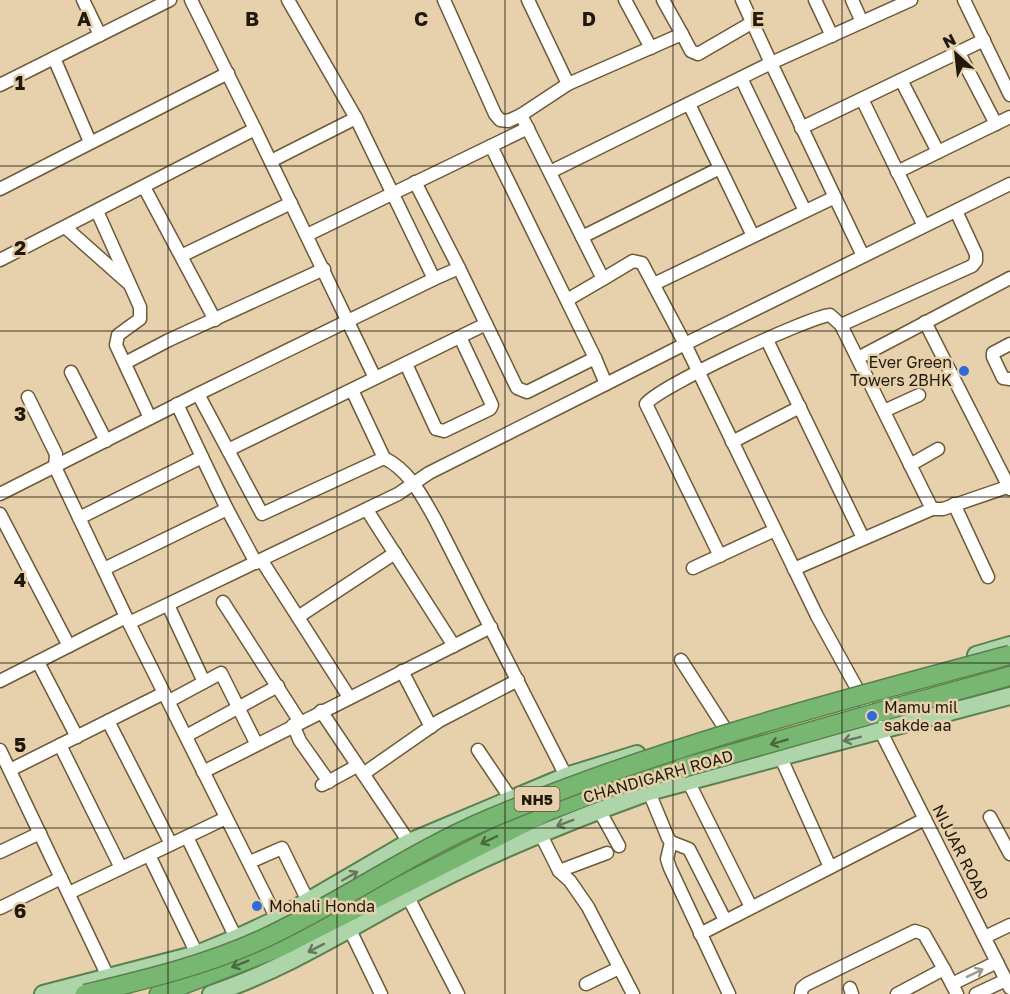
<svg xmlns="http://www.w3.org/2000/svg" width="1010" height="994" viewBox="0 0 1010 994" font-family="'Golos Text',sans-serif">
<rect width="100%" height="100%" fill="#e6d1ac"/>
<g fill="none" stroke-linecap="round" stroke-linejoin="round">
<!-- minor casing -->
<g stroke="#6c5a38" stroke-width="15">
<g id="minor">
<polyline points="83,0 100,35"/>
<polyline points="288,0 356,118 434,279 459,268 517,388 527,392 595,358 606,384 685,344 817,616 881,732 1010,988"/>
<polyline points="444,0 495,114 500,120 508,121 521,115"/>
<polyline points="528,0 568,84 521,115 603,279 633,261 642,263 685,344 1010,184"/>
<polyline points="625,0 651,48"/>
<polyline points="742,0 771,63 911,0"/>
<polyline points="815,0 832,36"/>
<polyline points="852,0 862,22"/>
<polyline points="964,0 1010,95"/>
<polyline points="682,34 691,51 698,54 753,22"/>
<polyline points="959,53 996,124"/>
<polyline points="54,58 90,142"/>
<polyline points="741,78 805,211"/>
<polyline points="901,80 938,152"/>
<polyline points="568,84 682,34 663,0"/>
<polyline points="0,85 170,0"/>
<polyline points="862,99 924,226"/>
<polyline points="689,104 753,236"/>
<polyline points="801,128 984,40"/>
<polyline points="255,129 375,378"/>
<polyline points="491,146 595,358"/>
<polyline points="271,161 356,118"/>
<polyline points="550,172 771,63 863,256"/>
<polyline points="897,172 1010,117"/>
<polyline points="415,182 459,268"/>
<polyline points="144,187 215,320"/>
<polyline points="0,189 228,73"/>
<polyline points="97,211 140,307 140,319 118,335 116,345 150,418"/>
<polyline points="65,227 127,282"/>
<polyline points="307,235 528,128"/>
<polyline points="582,237 720,168"/>
<polyline points="183,255 291,203"/>
<polyline points="0,260 255,129 191,0"/>
<polyline points="654,284 833,198"/>
<polyline points="567,300 603,279"/>
<polyline points="925,322 1010,489"/>
<polyline points="841,325 972,266 976,261 976,254 956,211"/>
<polyline points="767,340 863,538"/>
<polyline points="1010,344 993,353 993,357 1003,378 1010,379"/>
<polyline points="858,358 1010,278"/>
<polyline points="125,363 169,340 324,269"/>
<polyline points="406,364 436,429 444,431 490,409 492,405 460,337"/>
<polyline points="71,372 106,441"/>
<polyline points="198,394 262,514 384,458 352,390"/>
<polyline points="28,397 56,454 55,467 129,623 398,494 429,473 606,384"/>
<polyline points="177,404 202,457"/>
<polyline points="884,411 919,395"/>
<polyline points="732,442 800,407"/>
<polyline points="228,450 486,324"/>
<path d="M384 458C409 470 422 496 435 519L566 776"/>
<polyline points="910,465 938,449"/>
<polyline points="0,494 198,394 434,279"/>
<polyline points="954,504 988,577"/>
<polyline points="932,509 943,509 1010,486"/>
<polyline points="367,510 454,646"/>
<polyline points="0,514 69,646"/>
<polyline points="79,518 202,457 227,509"/>
<path d="M720 556 646 404C658 387 808 317 830 315L841 325 932 509 794 569"/>
<polyline points="262,561 349,697"/>
<polyline points="693,568 775,530"/>
<polyline points="104,569 227,509 256,563"/>
<polyline points="223,602 300,722"/>
<polyline points="168,605 204,682"/>
<polyline points="298,617 395,553"/>
<polyline points="129,623 277,919"/>
<polyline points="681,660 724,727"/>
<polyline points="38,662 77,737"/>
<polyline points="402,671 431,727"/>
<polyline points="0,681 126,617"/>
<polyline points="169,701 221,673 256,743"/>
<polyline points="321,711 409,842"/>
<polyline points="108,721 171,844"/>
<polyline points="293,725 300,741 329,782"/>
<polyline points="186,736 278,686"/>
<polyline points="60,745 121,868"/>
<polyline points="0,750 112,985"/>
<polyline points="478,750 511,799"/>
<polyline points="781,758 830,867"/>
<polyline points="10,770 164,693"/>
<polyline points="203,772 491,627"/>
<polyline points="363,774 439,721 518,680"/>
<polyline points="688,781 751,907"/>
<polyline points="322,785 357,766"/>
<polyline points="649,792 668,838 671,842 689,849 725,920"/>
<polyline points="599,810 619,846"/>
<polyline points="990,817 1010,854"/>
<polyline points="540,833 559,871 570,881 588,907 633,994"/>
<polyline points="187,837 236,938"/>
<polyline points="671,842 667,859 670,868 729,994"/>
<polyline points="0,852 40,833"/>
<polyline points="149,855 197,954"/>
<polyline points="250,862 282,848 308,901"/>
<polyline points="559,871 607,853"/>
<polyline points="69,893 226,818"/>
<polyline points="408,897 458,994"/>
<polyline points="0,908 61,878"/>
<polyline points="350,930 381,994"/>
<polyline points="700,934 925,819"/>
<polyline points="985,937 1010,925"/>
<polyline points="586,984 619,968"/>
<polyline points="952,984 997,962"/>
<polyline points="850,988 852,994"/>
<polyline points="801,994 802,988 807,984 915,931 924,934 944,969"/>
<polyline points="897,994 944,969 957,994"/>
<polyline points="976,994 1006,980"/>
</g>
</g>
<!-- major casing -->
<g stroke="#5a804e" stroke-width="20">
<g id="major">
<polyline points="976,655 1010,645"/>
<polyline points="43,994 197,954 236,938 277,919 409,842 566,776 637,754"/>
<path d="M211 994C281 971 343 932 407 897 484 855 566 822 649 792L1010 696"/>
</g>
</g>
<!-- highway casing -->
<g stroke="#5a804e" stroke-width="21">
<g id="highway">
<polyline points="876,713 1010,676"/>
<polyline points="159,994 280,947 550,810 595,793 682,768"/>
</g>
</g>
<!-- minor -->
<use href="#minor" stroke="#fff" stroke-width="12"/>
<!-- major -->
<use href="#major" stroke="#aed4aa" stroke-width="16"/>
<!-- highway -->
<use href="#highway" stroke="#78b772" stroke-width="18"/>
<!-- highway-bridge casing -->
<g stroke="#5a804e" stroke-width="21" stroke-linecap="butt">
<g id="highway-bridge">
<polyline points="682,768 876,713"/>
<path d="M85 994C147 979 207 965 265 938 342 902 411 852 489 819 657 748 834 702 1010 655"/>
</g>
</g>
<!-- highway-bridge -->
<use href="#highway-bridge" stroke="#78b772" stroke-width="18"/>
</g>
<!-- one-way arrows -->
<defs><path id="oneway-shaft" d="M-6 0H5M1.5-3L5.5 0L1.5 3" fill="none" stroke-width="1.6" stroke-linecap="round" stroke-linejoin="round" transform="scale(1.5)"/></defs>
<g stroke="#68775b">
<use href="#oneway-shaft" transform="translate(852 739) rotate(166)"/>
<use href="#oneway-shaft" transform="translate(565 823) rotate(159)"/>
<use href="#oneway-shaft" transform="translate(350 876) rotate(-30)"/>
<use href="#oneway-shaft" transform="translate(316 948) rotate(153)"/>
</g>
<g stroke="#4c683f">
<use href="#oneway-shaft" transform="translate(779 742) rotate(164)"/>
<use href="#oneway-shaft" transform="translate(489 840) rotate(154)"/>
<use href="#oneway-shaft" transform="translate(240 964) rotate(158)"/>
</g>
<use stroke="#9b9892" href="#oneway-shaft" transform="translate(975 973) rotate(-26)"/>
<!-- grid -->
<path fill="none" stroke="#211a0c" stroke-width="1.5" stroke-opacity="0.55" d="M168 0V994M337 0V994M505 0V994M673 0V994M842 0V994M0 166H1010M0 331H1010M0 497H1010M0 663H1010M0 828H1010"/>
<!-- markers -->
<g fill="#326ad8" stroke="#e6d1ac" stroke-width="2">
<circle cx="964" cy="371" r="6"/>
<circle cx="872" cy="716" r="6"/>
<circle cx="257" cy="906" r="6"/>
</g>
<g text-anchor="middle" dominant-baseline="central" stroke-width="5" stroke-linejoin="round" paint-order="stroke">
<!-- shield labels -->
<rect fill="#e6d1ac" stroke="#5c513c" stroke-width="1.5" x="514.5" y="787" width="45" height="24" rx="4.5"/>
<g font-size="15" font-weight="bold" fill="#211a0c">
<text x="537" y="799">NH5</text>
</g>
<!-- poi labels -->
<g font-size="16" fill="#211a0c" stroke="#e6d1ac" text-anchor="start">
<text x="952" y="362" text-anchor="end">Ever Green<tspan x="952" dy="18">Towers 2BHK</tspan></text>
<text x="884" y="707">Mamu mil<tspan x="884" dy="18">sakde aa</tspan></text>
<text x="269" y="906">Mohali Honda</text>
</g>
<!-- street labels -->
<g font-size="16" fill="#211a0c" stroke="#e6d1ac">
<text transform="translate(658 776) rotate(-16)">CHANDIGARH ROAD</text>
<text transform="translate(961 852) rotate(63)">NIJJAR ROAD</text>
</g>
</g>
<g font-size="20" text-anchor="middle" font-weight="bold" fill="#211a0c" stroke="#e6d1ac" stroke-width="5" stroke-linejoin="round" paint-order="stroke">
<text x="84" y="26">A</text>
<text x="252" y="26">B</text>
<text x="421" y="26">C</text>
<text x="589" y="26">D</text>
<text x="758" y="26">E</text>
<text x="20" y="90">1</text>
<text x="20" y="255">2</text>
<text x="20" y="421">3</text>
<text x="20" y="587">4</text>
<text x="20" y="752">5</text>
<text x="20" y="918">6</text>
</g>
<!-- north arrow -->
<g transform="translate(956 54) rotate(333)" stroke="#e6d1ac" stroke-width="4.5" paint-order="stroke">
<path d="M0-4.5L10 22L0 15L-10 22Z" fill="#211a0c"/>
<text y="-9" font-size="16" font-weight="bold" text-anchor="middle" fill="#211a0c">N</text>
</g>
</svg>
